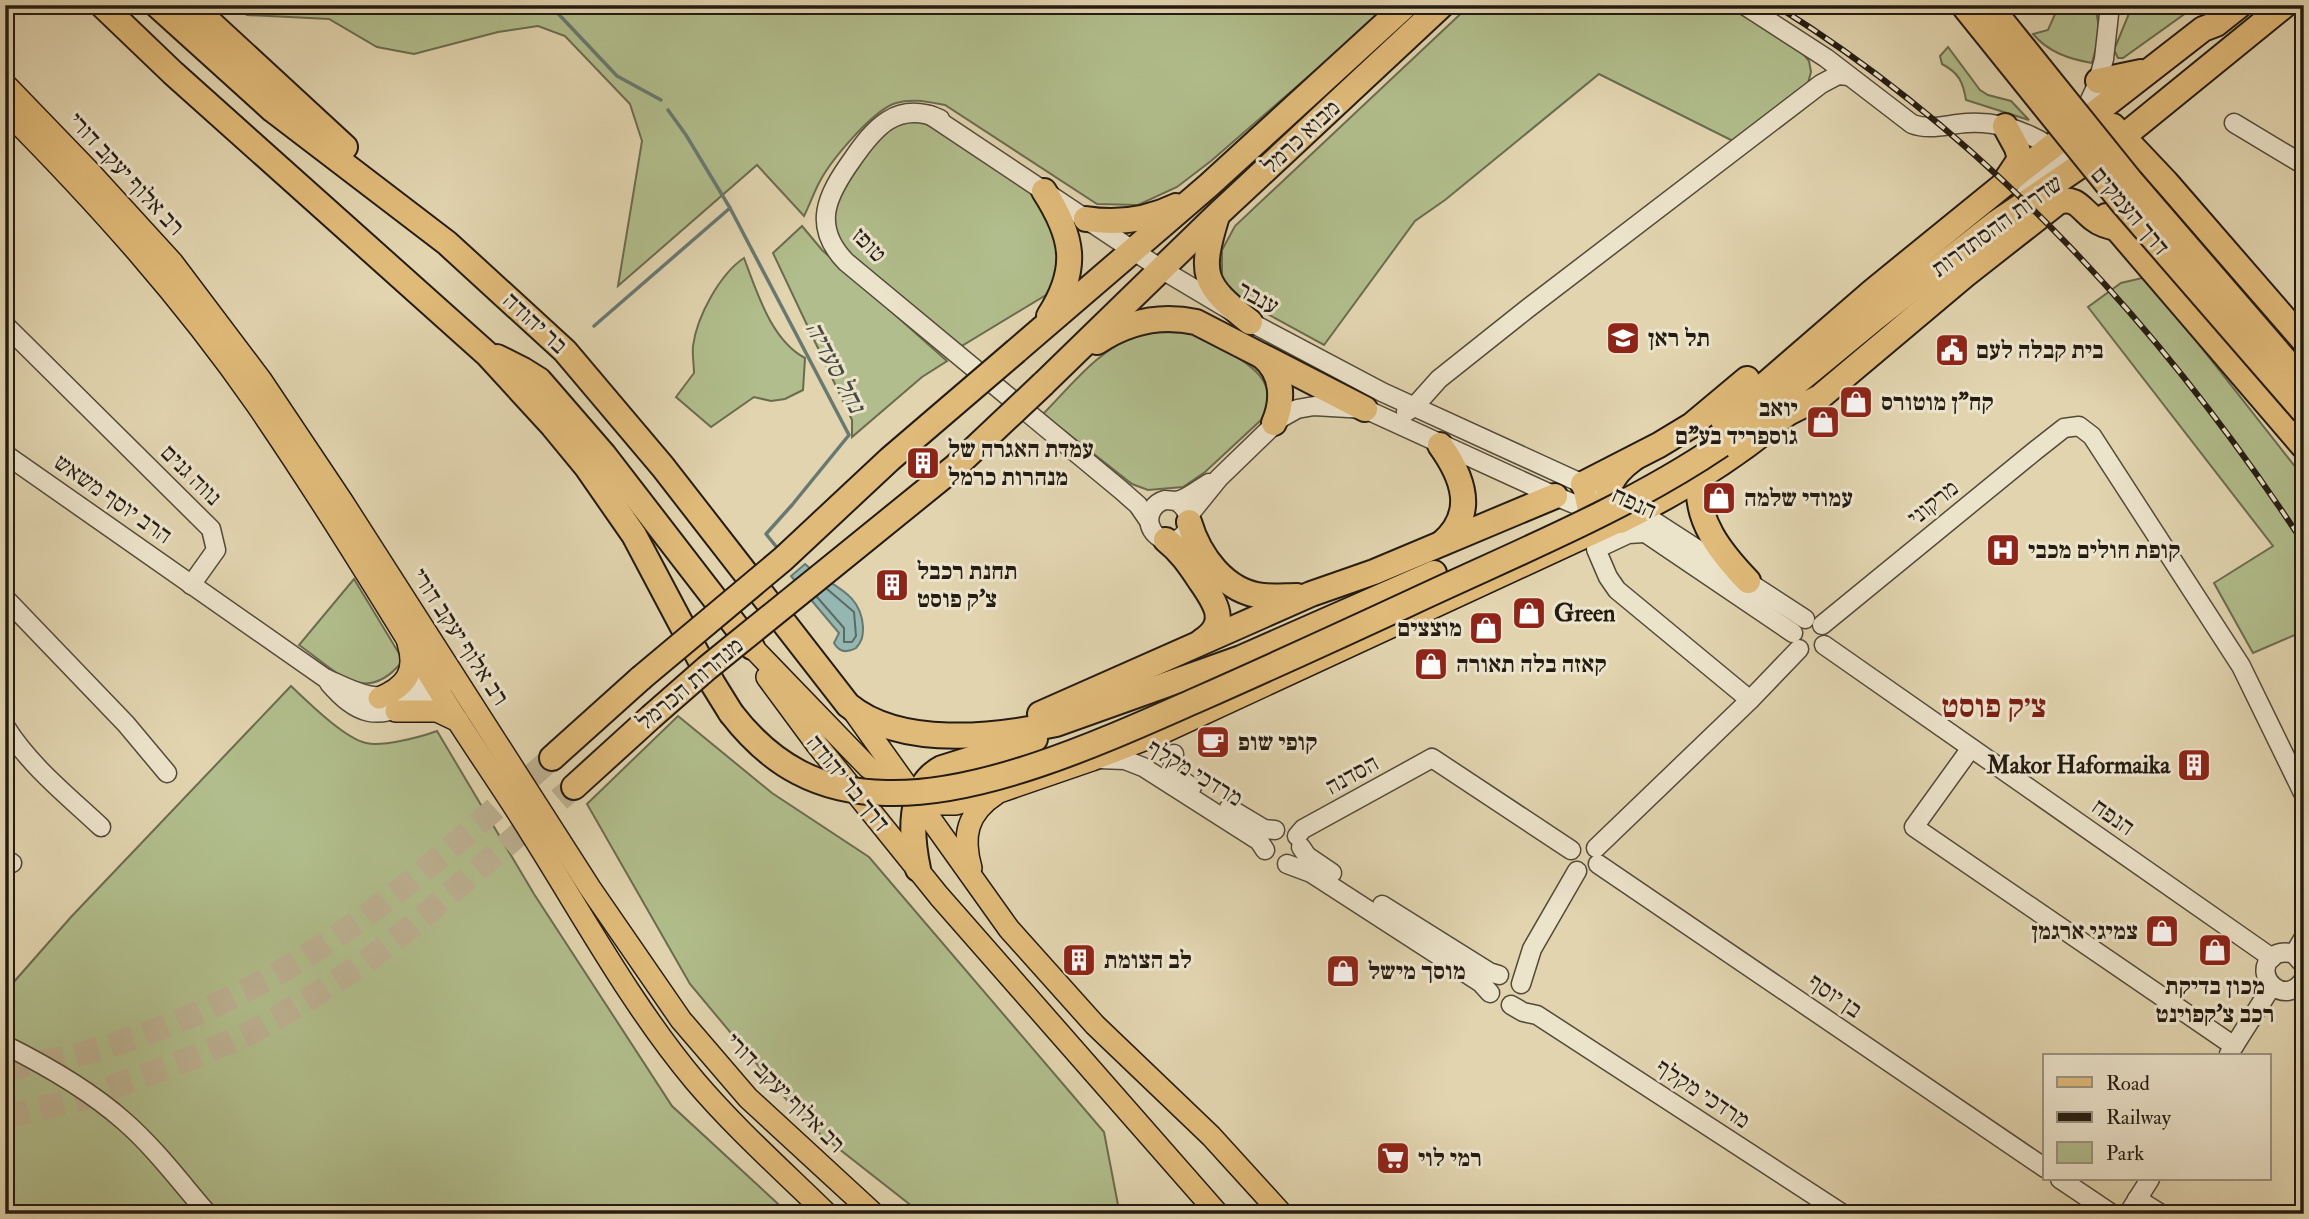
<svg xmlns="http://www.w3.org/2000/svg" width="2309" height="1219" viewBox="0 0 2309 1219" font-family="'IM FELL Double Pica','Frank Ruhl Libre',serif">
<rect width="100%" height="100%" fill="#e1d4af"/>
<filter id="stains"><feTurbulence type="fractalNoise" baseFrequency=".00286" numOctaves="4"/><feColorMatrix values="0 0 0 0 .2 0 0 0 0 .09 0 0 0 0 .02 0 0 0 .5 -.17"/></filter>
<radialGradient id="worn" r=".72"><stop offset=".6" stop-color="#630" stop-opacity="0"/><stop offset="1" stop-color="#630" stop-opacity=".3"/></radialGradient>
<!-- green -->
<g fill="#b1bd8c" stroke="#6a6c4f" stroke-width="2">
<path d="M236 5H1385L1363 29 1211 161 1177 187 1138 205 1097 204 945 105C928 102 913 98 896 103 873 110 832 159 820 181 814 192 810 204 804 216L757 165 618 286 642 141 630 104 565 36 538 26 498 32 414 54 377 47 329 19 247 15Z"/>
<polygon points="1470,5 1724,5 1796,45 1809,61 1811,72 1808,83 1735,142 1599,74 1445,200 1415,221 1324,345 1231,294 1222,276 1222,250 1235,226"/>
<path d="M2059 5H2095L2100 33 2092 63C2069 59 2048 52 2033 34L2048 30Z"/>
<polygon points="2144,5 2170,12 2190,10 2123,58 2118,58 2114,50 2130,11 2136,6"/>
<path d="M1948 47 1980 90 1988 95 2011 101 2029 120 1966 100C1963 82 1959 73 1942 64L1940 56Z"/>
<polygon points="909,120 928,122 1039,197 1056,233 1058,266 1055,281 1046,295 960,347 845,251 834,228 836,199 872,145 885,131"/>
<polygon points="802,226 822,250 947,361 922,377 852,437 852,420 773,253"/>
<path d="M744 258C757 292 771 340 805 358L803 390 785 399 771 401 754 397 711 427 676 397 694 373C694 365 692 354 693 346 697 316 720 274 744 258Z"/>
<polygon points="2146,277 2304,478 2304,631 2253,653 2214,583 2273,546 2088,307 2121,283"/>
<path d="M1159 332C1172 332 1185 332 1198 335 1206 337 1215 344 1222 348 1250 364 1283 384 1261 420L1205 472 1183 487 1148 490 1132 484 1043 414C1070 387 1099 348 1137 336 1144 334 1152 333 1159 332Z"/>
<path d="M354 579 400 655 401 663C364 707 335 670 299 645Z"/>
<path d="M291 686C308 702 344 738 366 743 382 747 421 737 437 731L534 894 672 1106 789 1214H16L12 1194 5 1191V992L71 917Z"/>
<polygon points="678,716 772,793 869,857 1104,1132 1119,1210 1122,1214 922,1214 806,1123 690,984 587,804"/>
</g>
<!-- water -->
<path fill="#95b7b1" stroke="#687971" stroke-width="2" d="M805 564C828 586 861 590 863 627 863 637 862 641 856 648 847 653 839 652 834 643L839 633 791 576Z"/>
<g fill="none" stroke-linecap="round" stroke-linejoin="round">
<!-- shore -->
<polyline stroke="#5c6a62" stroke-width="2" points="817,597 844,628 844,642 852,642 856,636 854,612 827,589"/>
<!-- stream -->
<g stroke="#687971" stroke-width="3.5">
<polyline points="550,5 617,76 661,100"/>
<polyline points="668,110 686,135 730,208 849,435 792,505 766,534 779,550"/>
<polyline points="594,326 730,208"/>
</g>
<!-- highway-tunnel -->
<g stroke="#bbaf90" stroke-width="24" stroke-dasharray="24 12" stroke-linecap="butt">
<path d="M5 1069C31 1064 58 1060 84 1053 159 1033 242 997 308 955 397 900 474 827 552 758"/>
<polyline points="5,1117 83,1098 197,1056 250,1033 312,997 364,963 412,926 574,787"/>
</g>
<!-- minor casing -->
<g stroke="#534a39" stroke-width="21">
<g id="minor">
<path d="M1744 5 1826 58 1912 124C1930 131 1948 124 1967 123 1997 121 2026 131 2051 147"/>
<polyline points="930,115 1161,269 1250,322 1382,392 1594,489"/>
<path d="M940 119C897 100 874 128 852 160 827 195 811 226 846 262L1121 490 1138 505 1149 521"/>
<polyline points="2234,123 2304,165"/>
<polyline points="2025,194 2065,153 2097,85 2104,59 2110,5"/>
<polyline points="5,325 211,529 216,550 191,585"/>
<polyline points="1406,412 1414,407 1439,379 1527,309 1821,84 1838,75 1849,76"/>
<path d="M5 454 325 678C352 690 376 705 405 691 417 685 428 677 441 675"/>
<path d="M1176 501C1198 513 1189 545 1165 540 1158 538 1152 532 1150 525 1147 514 1154 503 1165 500 1168 500 1172 501 1176 501 1186 500 1200 488 1209 483"/>
<polyline points="1632,507 1805,619"/>
<polyline points="1189,515 1219,478 1281,418 1297,409 1314,406 1365,409 1555,496 1647,534 1793,633"/>
<polyline points="1644,533 1628,534 1596,549 1608,577 1617,590 1750,700"/>
<polyline points="5,598 126,724 167,773"/>
<polyline points="1822,625 2036,450 2064,428 2079,426 2092,436 2241,666 2304,795"/>
<polyline points="1824,645 2272,958"/>
<path d="M329 683C358 716 375 720 415 702 427 697 438 693 445 682"/>
<path d="M5 726C29 765 68 796 101 827"/>
<polyline points="1971,748 1914,827 2234,1046"/>
<path d="M1174 754C1169 771 1178 778 1192 787"/>
<polyline points="1098,759 1125,760 1143,767 1259,841 1265,850"/>
<polyline points="1229,808 1264,829 1275,830"/>
<polyline points="1297,836 1303,829 1432,758 1571,850"/>
<polyline points="1301,847 1307,856 1332,873"/>
<polyline points="1596,848 1750,700 1799,649"/>
<polyline points="5,859 12,863"/>
<polyline points="1287,864 1311,873 1481,983 1490,993"/>
<polyline points="1598,864 2045,1168"/>
<polyline points="1382,905 1489,972 1499,975"/>
<polyline points="2294,954 2304,937"/>
<path d="M2304 965 2294 954C2287 952 2279 951 2272 957 2251 976 2286 1009 2304 979"/>
<polyline points="1521,984 1532,949 1577,871"/>
<polyline points="1511,1005 1523,1012 1537,1015 1843,1214"/>
<path d="M5 1045C47 1066 89 1090 124 1121 155 1148 181 1183 208 1214"/>
<polyline points="2229,1054 2272,986"/>
<polyline points="2060,1179 2112,1214"/>
<polyline points="2137,1199 2161,1214"/>
<polyline points="2128,1214 2150,1179"/>
</g>
</g>
<!-- major casing -->
<g stroke="#241c12" stroke-width="24">
<g id="major">
<polyline points="5,84 88,170 172,262 261,380 342,501 590,888 681,1020 748,1098 874,1214"/>
<path d="M5 110C97 203 182 297 257 405 324 503 385 603 447 704 475 749 506 792 534 838 585 919 633 1007 695 1081 735 1128 782 1170 827 1214"/>
<polyline points="1583,533 1590,517 1583,484"/>
<polyline points="752,647 868,767 901,791 929,804 956,804 999,792 1092,760 1162,733 1620,521"/>
<polyline points="767,677 818,746 939,896 1218,1214"/>
<path d="M379 698C406 687 417 672 408 643"/>
<polyline points="852,709 1009,929 1095,1025 1211,1136 1282,1214"/>
<polyline points="396,711 437,711 458,721"/>
<path d="M971 868C962 836 967 813 996 794"/>
</g>
</g>
<!-- highway casing -->
<g stroke="#241c12" stroke-width="28">
<g id="highway">
<polyline points="102,5 173,73 487,354 553,426 586,466 634,535 713,684 731,713"/>
<path d="M157 5 273 110 447 243 565 351 663 467 848 705C900 748 994 737 1056 724L1241 658 1434 573"/>
<polyline points="191,5 345,147"/>
<polyline points="2098,81 2141,72"/>
<polyline points="2005,126 2017,148 2020,159 2006,180"/>
<polyline points="2113,126 2166,182 2304,341"/>
<path d="M1044 191C1073 236 1080 268 1049 316"/>
<path d="M1217 216C1199 275 1202 284 1250 322"/>
<polyline points="2106,216 2304,447"/>
<path d="M1086 219C1118 224 1147 220 1176 206"/>
<path d="M1097 342C1127 322 1160 314 1196 322L1365 409"/>
<polyline points="1016,351 1209,185 1406,5"/>
<path d="M1262 356C1283 373 1284 400 1274 423"/>
<polyline points="497,357 523,370 539,380 604,455 752,647"/>
<polyline points="1043,384 1217,215 1442,5"/>
<path d="M1788 413 1820 397 1965 275 2058 202C2076 196 2081 209 2094 219 2100 224 2108 226 2116 228"/>
<polyline points="1723,421 1873,291 2023,169 2203,29 2216,24 2240,5"/>
<path d="M1440 445C1463 477 1477 513 1442 543"/>
<polyline points="1721,445 1875,318 1996,223 2124,136 2285,5"/>
<path d="M1633 459C1611 475 1597 497 1620 521 1685 489 1746 451 1800 402"/>
<path d="M1700 479C1693 519 1722 554 1748 581"/>
<polyline points="1583,484 1659,445 1692,425 1747,379"/>
<path d="M1189 522C1199 556 1225 592 1263 596 1274 597 1286 596 1297 596"/>
<path d="M1166 540C1180 551 1189 564 1199 579 1214 601 1231 622 1202 641"/>
<polyline points="1040,714 1311,594 1374,572 1555,496"/>
<polyline points="552,758 641,678"/>
<polyline points="574,787 651,717"/>
<path d="M918 869C911 836 907 786 942 768L1035 739"/>
</g>
</g>
<!-- minor -->
<use href="#minor" stroke="#ece3cb" stroke-width="18"/>
<!-- major -->
<use href="#major" stroke="#e0ba78" stroke-width="21"/>
<!-- highway -->
<use href="#highway" stroke="#e0ba78" stroke-width="24"/>
<!-- rail casing -->
<g stroke="#241c12" stroke-width="6">
<path id="rail" d="M1775 5C1991 139 2166 333 2304 544"/>
</g>
<!-- rail -->
<use href="#rail" stroke="#ece3cb" stroke-width="3.5" stroke-dasharray="10" stroke-linecap="butt"/>
<!-- highway-bridge casing -->
<g stroke="#241c12" stroke-width="28" stroke-linecap="butt">
<g id="highway-bridge">
<polyline points="1963,5 2121,201 2304,412"/>
<polyline points="1989,5 2130,180 2304,382"/>
<polyline points="641,678 783,559 890,459 1016,351"/>
<path d="M731 713C771 765 819 792 886 793 985 796 1108 739 1199 699 1269 668 1339 636 1408 604 1514 554 1625 510 1721 445"/>
<polyline points="651,717 707,668 955,467 1043,384"/>
</g>
</g>
<!-- highway-bridge -->
<use href="#highway-bridge" stroke="#e0ba78" stroke-width="24"/>
</g>
<!-- icons -->
<defs>
<g id="university-square" transform="scale(1.75)"><rect x="-9" y="-9" width="18" height="18" rx="4" fill="#8f2418" stroke="#ece3cb"/><path d="M0-5L7-2L0 1L-7-2ZM-4 1L0 2.5L4 1V4Q0 6-4 4Z" fill="#fff"/></g>
<g id="civic-square" transform="scale(1.75)"><rect x="-9" y="-9" width="18" height="18" rx="4" fill="#8f2418" stroke="#ece3cb"/><path d="M-.6-6.5H3V-4.5H.6V-3L4-1V1h2V6H-6V1h2V-1L-.6-3ZM-1.2 2.5V6h2.4V2.5Z" fill="#fff"/></g>
<g id="shop-square" transform="scale(1.75)"><rect x="-9" y="-9" width="18" height="18" rx="4" fill="#8f2418" stroke="#ece3cb"/><path d="M-5-2.5h2.3a2.7 3.5 0 0 1 5.4 0H5L5.5 6h-11ZM-1.5-2.5h3a1.5 2.3 0 0 0-3 0Z" fill="#fff"/></g>
<g id="building-square" transform="scale(1.75)"><rect x="-9" y="-9" width="18" height="18" rx="4" fill="#8f2418" stroke="#ece3cb"/><path d="M-4-6H4V6H1V3H-1V6H-4ZM-2.5-4.3h1.7v1.8h-1.7ZM.8-4.3h1.7v1.8H.8ZM-2.5-1h1.7V.8h-1.7ZM.8-1h1.7V.8H.8Z" fill="#fff"/></g>
<g id="hospital-square" transform="scale(1.75)"><rect x="-9" y="-9" width="18" height="18" rx="4" fill="#8f2418" stroke="#ece3cb"/><path d="M-5-5h3v3.5h4V-5h3V5h-3V1.5h-4V5h-3Z" fill="#fff"/></g>
<g id="cafe-square" transform="scale(1.75)"><rect x="-9" y="-9" width="18" height="18" rx="4" fill="#8f2418" stroke="#ece3cb"/><path d="M-5.5-4.5H6V0H3Q3 3.5 0 3.5H-2.5Q-5.5 3.5-5.5 0ZM3-3.2v2h1.7v-2ZM-6 4.5H4V6H-6Z" fill="#fff"/></g>
<g id="supermarket-square" transform="scale(1.75)"><rect x="-9" y="-9" width="18" height="18" rx="4" fill="#8f2418" stroke="#ece3cb"/><path d="M-6-5.5h2.5l.6 2H6L4.5 2H-2.5L-4.4-4H-6ZM-1.5 3.2a1.3 1.3 0 1 0 .1 0ZM3 3.2a1.3 1.3 0 1 0 .1 0Z" fill="#fff"/></g>
</defs>
<g fill-rule="evenodd">
<use href="#university-square" x="1623" y="338"/>
<use href="#civic-square" x="1952" y="350"/>
<use href="#shop-square" x="1856" y="402"/>
<use href="#shop-square" x="1823" y="422"/>
<use href="#building-square" x="923" y="463"/>
<use href="#shop-square" x="1719" y="498"/>
<use href="#hospital-square" x="2003" y="550"/>
<use href="#building-square" x="892" y="585"/>
<use href="#shop-square" x="1529" y="613"/>
<use href="#shop-square" x="1486" y="628"/>
<use href="#shop-square" x="1431" y="664"/>
<use href="#cafe-square" x="1213" y="742"/>
<use href="#building-square" x="2194" y="765"/>
<use href="#shop-square" x="2162" y="931"/>
<use href="#shop-square" x="2215" y="950"/>
<use href="#building-square" x="1079" y="960"/>
<use href="#shop-square" x="1343" y="971"/>
<use href="#supermarket-square" x="1393" y="1158"/>
</g>
<g text-anchor="middle" dominant-baseline="central" stroke-width="6" stroke-linejoin="round" paint-order="stroke">
<!-- street labels -->
<g font-size="24" fill="#241c12" stroke="#ece3cb">
<text transform="translate(1301 137) rotate(-43)">מבוא כרמל</text>
<text transform="translate(126 174) rotate(47)">רב אלוף יעקב דורי</text>
<text transform="translate(2130 211) rotate(50)">דרך העמקים</text>
<text transform="translate(1997 226) rotate(-36)">שדרות ההסתדרות</text>
<text transform="translate(869 245) rotate(46)">טופז</text>
<text transform="translate(1258 298) rotate(29)">ענבר</text>
<text transform="translate(535 323) rotate(43)">בר יהודה</text>
<text transform="translate(191 475) rotate(45)">נווה גנים</text>
<text transform="translate(113 499) rotate(35)">הרב יוסף משאש</text>
<text transform="translate(1634 503) rotate(24)">הנפח</text>
<text transform="translate(1933 503) rotate(-39)">מרקוני</text>
<text transform="translate(460 637) rotate(57)">רב אלוף יעקב דורי</text>
<text transform="translate(690 684) rotate(-40)">מנהרות הכרמל</text>
<text transform="translate(1195 773) rotate(31)">מרדכי מקלף</text>
<text transform="translate(1352 775) rotate(-29)">הסדנה</text>
<text transform="translate(848 783) rotate(51)">דרך בר יהודה</text>
<text transform="translate(2113 817) rotate(35)">הנפח</text>
<text transform="translate(1835 996) rotate(34)">בן יוסף</text>
<text transform="translate(785 1093) rotate(45)">רב אלוף יעקב דורי</text>
<text transform="translate(1703 1094) rotate(33)">מרדכי מקלף</text>
</g>
<!-- poi labels -->
<g font-size="24" font-weight="bold" fill="#241c12" stroke="#ece3cb" text-anchor="start">
<text x="1648" y="338">תל ראן</text>
<text x="1976" y="350">בית קבלה לעם</text>
<text x="1881" y="402">קח"ן מוטורס</text>
<text x="1798" y="408" text-anchor="end">יואב<tspan x="1798" dy="28">גוספריד בע"ם</tspan></text>
<text x="948" y="449">עמדת האגרה של<tspan x="948" dy="28">מנהרות כרמל</tspan></text>
<text x="1744" y="498">עמודי שלמה</text>
<text x="2028" y="550">קופת חולים מכבי</text>
<text x="917" y="571">תחנת רכבל<tspan x="917" dy="28">צ'ק פוסט</tspan></text>
<text x="1554" y="613">Green</text>
<text x="1462" y="628" text-anchor="end">מוצצים</text>
<text x="1456" y="664">קאזה בלה תאורה</text>
<text x="1238" y="742">קופי שופ</text>
<text x="2170" y="765" text-anchor="end">Makor Haformaika</text>
<text x="2138" y="931" text-anchor="end">צמיגי ארגמן</text>
<text x="1104" y="960">לב הצומת</text>
<text x="1368" y="971">מוסך מישל</text>
<text x="2215" y="986" text-anchor="middle">מכון בדיקת<tspan x="2215" dy="28">רכב צ'קפוינט</tspan></text>
<text x="1418" y="1158">רמי לוי</text>
</g>
<!-- water labels -->
<g font-size="26" font-style="italic" fill="#464a42" stroke="#ece3cb">
<text transform="translate(835 367) rotate(62)">נחל סעדיה</text>
</g>
<!-- district labels -->
<g font-size="32" font-weight="bold" fill="#7a1f14" stroke="#ece3cb">
<text x="1994" y="707">צ׳ק פוסט</text>
</g>
</g>
<!-- margin -->
<rect width="2309" height="1219" fill="none" stroke="#e1d4af" stroke-width="28"/>
<rect x="7" y="7" width="2295" height="1205" fill="none" stroke="#241c12" stroke-width="3.5"/>
<rect x="14" y="14" width="2281" height="1191" fill="none" stroke="#241c12" stroke-width="2"/>
<!-- legend -->
<rect x="2043" y="1054" width="228" height="126" fill="#ece3cb" stroke="#9c9381" stroke-width="2"/>
<rect x="2057" y="1077" width="35" height="10" fill="#e0ba78" stroke="#9c9381" stroke-width="2"/>
<text x="2106" y="1090" font-size="21" fill="#241c12">Road</text>
<rect x="2057" y="1112" width="35" height="10" fill="#241c12" stroke="#9c9381" stroke-width="2"/>
<text x="2106" y="1124" font-size="21" fill="#241c12">Railway</text>
<rect x="2057" y="1142" width="35" height="21" fill="#b1bd8c" stroke="#9c9381" stroke-width="2"/>
<text x="2106" y="1160" font-size="21" fill="#241c12">Park</text>
<rect width="100%" height="100%" filter="url(#stains)"/>
<rect width="100%" height="100%" fill="url(#worn)"/>
</svg>
